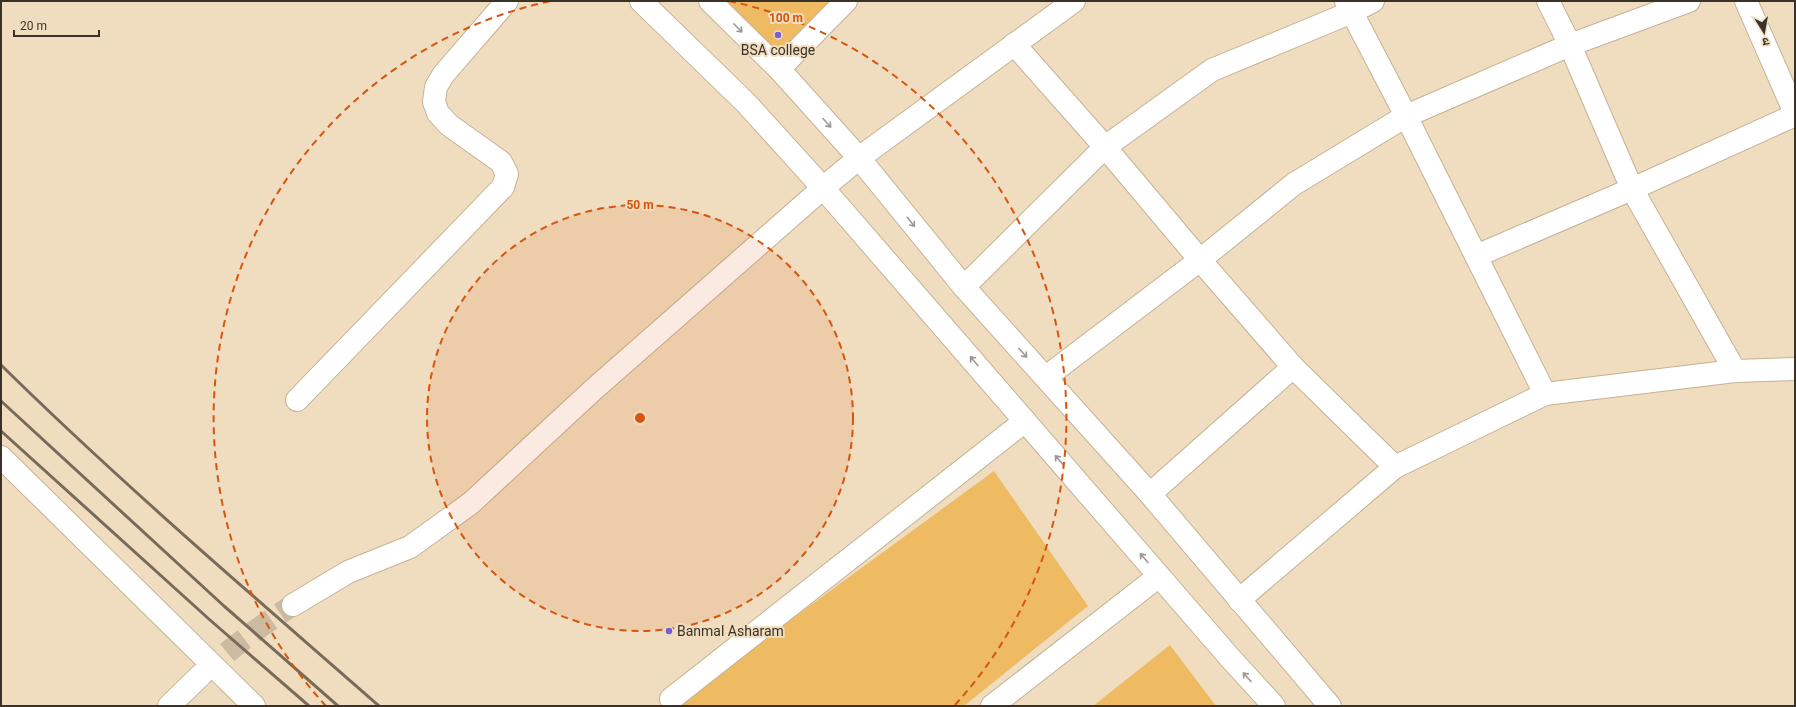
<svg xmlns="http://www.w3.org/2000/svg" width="1796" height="707" viewBox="0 0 1796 707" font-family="Roboto,'Noto Sans Devanagari',sans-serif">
<rect width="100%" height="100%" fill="#f0ddbf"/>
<!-- building -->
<g fill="#eebb63">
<polygon points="707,1 846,1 779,69"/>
<polygon points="994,471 1088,606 964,706 673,706"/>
<polygon points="1170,645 1216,706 1093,706"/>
</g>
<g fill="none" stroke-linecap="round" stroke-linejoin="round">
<!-- minor-tunnel -->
<path stroke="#ccbba1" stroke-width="22" stroke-dasharray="22 11" stroke-linecap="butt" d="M202 674C231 648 260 626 293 605"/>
<!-- minor casing -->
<g stroke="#c4b295" stroke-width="24">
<g id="minor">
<polyline points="1346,1 1406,116 1545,394"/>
<polyline points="1548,1 1570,45 1632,189 1735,371"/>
<polyline points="1746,1 1795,113"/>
<polyline points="1014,44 1105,147 1200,260 1293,367 1395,467 1545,394 1735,371 1795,369"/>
<polyline points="779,69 846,1"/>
<polyline points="1476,256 1632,189 1795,115"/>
<polyline points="964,287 1105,147 1212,70 1352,12 1373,1"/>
<polyline points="1046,377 1200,260 1294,184 1406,116 1570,45 1689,1"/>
<polyline points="297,400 503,187 507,174 501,162 449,125 438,113 434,102 436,87 443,75 507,1"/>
<polyline points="1,457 254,706"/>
<polyline points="1150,494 1293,367"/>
<polyline points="1239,600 1395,467"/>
<polyline points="293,605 348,572 410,547 471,503 593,390 823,188"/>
<polyline points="671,699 1025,421"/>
<polyline points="169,706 202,674"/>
<polyline points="992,706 1159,576"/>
</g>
</g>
<!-- tertiary casing -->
<g stroke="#c4b295" stroke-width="24">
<polyline id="tertiary" points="823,188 859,158 1074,1"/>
</g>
<!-- secondary casing -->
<g stroke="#c4b295" stroke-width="24">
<g id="secondary">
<polyline points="641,1 746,103 823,188 1231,659 1274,706"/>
<polyline points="710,1 779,69 859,158 964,287 1150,494 1330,706"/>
</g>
</g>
<!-- minor -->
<use href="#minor" stroke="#fff" stroke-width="22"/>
<!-- tertiary -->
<use href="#tertiary" stroke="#fff" stroke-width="22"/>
<!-- secondary -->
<use href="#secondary" stroke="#fff" stroke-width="22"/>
<!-- rail -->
<g stroke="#776b5a" stroke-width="3">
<path d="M1 365C122 484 251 594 379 706"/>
<polyline points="1,401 224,606 338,706"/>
<polyline points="1,431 210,620 309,706"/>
</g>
</g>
<!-- one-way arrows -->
<defs><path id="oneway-shaft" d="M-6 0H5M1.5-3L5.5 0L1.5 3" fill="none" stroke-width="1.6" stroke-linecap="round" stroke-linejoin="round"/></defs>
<g stroke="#9c9893">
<use href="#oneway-shaft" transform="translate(738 28) rotate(45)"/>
<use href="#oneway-shaft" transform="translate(827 123) rotate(48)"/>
<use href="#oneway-shaft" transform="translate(911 222) rotate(51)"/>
<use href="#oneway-shaft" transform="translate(1023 353) rotate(48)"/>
<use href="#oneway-shaft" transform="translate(974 361) rotate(-131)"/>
<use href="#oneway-shaft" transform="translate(1059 460) rotate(-131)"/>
<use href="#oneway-shaft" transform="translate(1144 558) rotate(-131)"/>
<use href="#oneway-shaft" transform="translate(1247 677) rotate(-132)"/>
</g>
<!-- distance rings -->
<circle cx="640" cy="418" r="213" fill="#d7550f" fill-opacity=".12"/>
<g fill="none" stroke="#d7550f" stroke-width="2" stroke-dasharray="7 5">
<circle cx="640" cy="418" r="213"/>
<path d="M326 706A426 426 0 0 1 551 1M729 1A426 426 0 0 1 954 706"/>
</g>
<!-- markers -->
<g fill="#765cd6" stroke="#f0ddbf" stroke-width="1.5">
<circle cx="778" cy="35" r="4"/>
<circle cx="669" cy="631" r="4"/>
</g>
<g text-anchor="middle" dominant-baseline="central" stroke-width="4" stroke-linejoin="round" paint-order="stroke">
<!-- poi labels -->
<g font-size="14" fill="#3a3227" stroke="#f0ddbf">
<text x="778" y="50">BSA college</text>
<text x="677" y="631" text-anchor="start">Banmal Asharam</text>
</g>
</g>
<circle cx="640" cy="418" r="6" fill="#d7550f" stroke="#f0ddbf" stroke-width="2"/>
<g font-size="12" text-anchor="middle" font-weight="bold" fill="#d7550f" stroke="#f0ddbf" stroke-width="4" stroke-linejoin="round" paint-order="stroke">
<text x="786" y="22">100 m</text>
<text x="640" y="209">50 m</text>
</g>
<!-- border -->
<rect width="1796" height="707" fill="none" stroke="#3a3227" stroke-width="4"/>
<!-- north arrow -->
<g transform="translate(1764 32) rotate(169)" stroke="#f0ddbf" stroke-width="3" paint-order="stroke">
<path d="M0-3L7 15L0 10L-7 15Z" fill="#3a3227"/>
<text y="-6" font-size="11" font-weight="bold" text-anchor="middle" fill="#3a3227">उ</text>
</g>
<!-- scale -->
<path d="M14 30v6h85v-6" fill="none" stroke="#3a3227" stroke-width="2"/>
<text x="20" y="30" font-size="12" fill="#3a3227" stroke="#f0ddbf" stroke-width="3" paint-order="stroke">20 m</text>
</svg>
